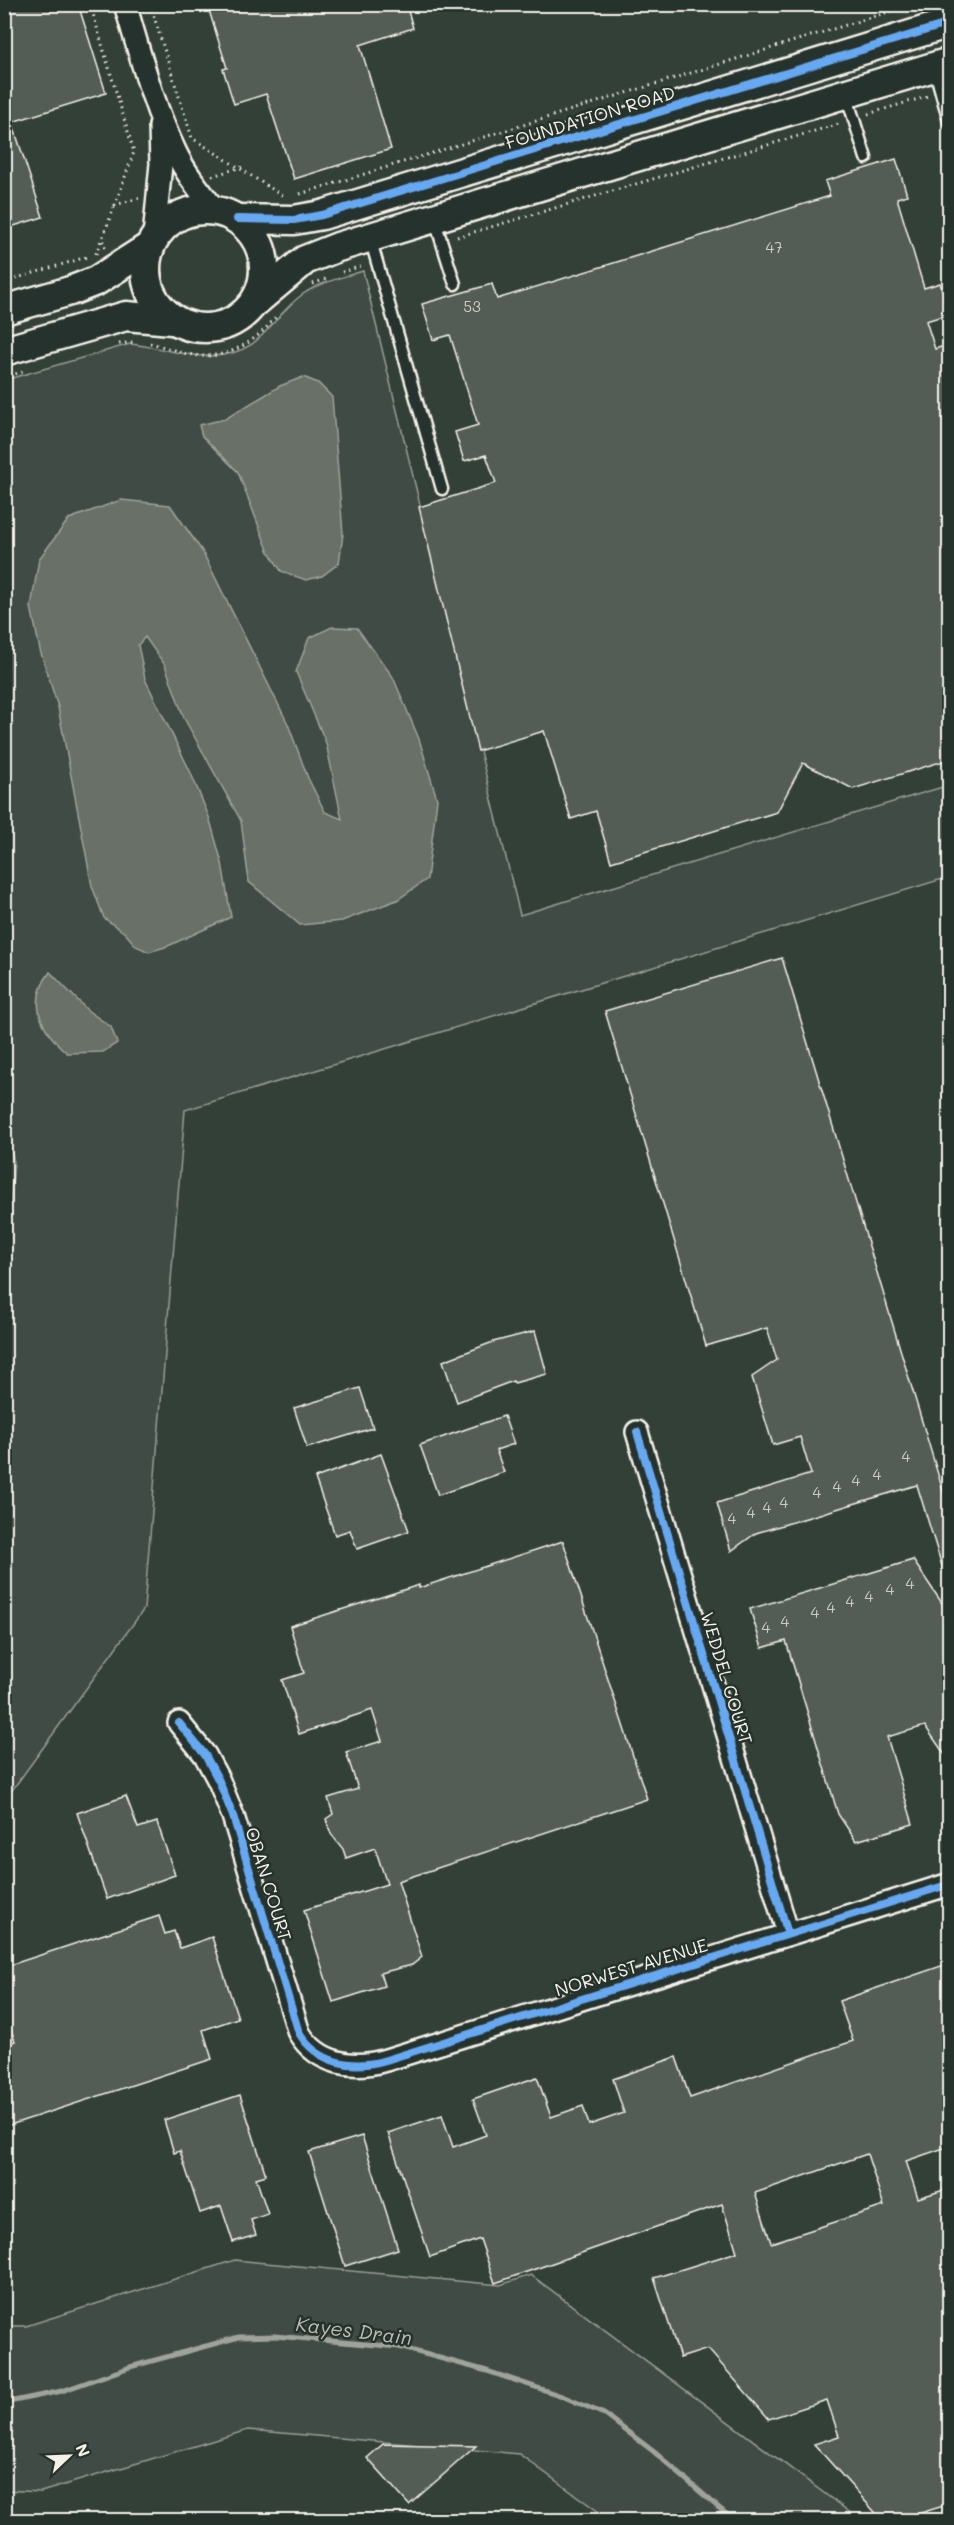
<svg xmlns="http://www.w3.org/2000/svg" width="954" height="2525" viewBox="0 0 954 2525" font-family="Mali,sans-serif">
<rect width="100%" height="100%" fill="#26332d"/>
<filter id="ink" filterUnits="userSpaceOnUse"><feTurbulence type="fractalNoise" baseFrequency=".0167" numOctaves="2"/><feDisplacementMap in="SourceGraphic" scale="12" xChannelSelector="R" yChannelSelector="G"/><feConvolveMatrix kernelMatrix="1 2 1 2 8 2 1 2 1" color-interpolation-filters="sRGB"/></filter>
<g filter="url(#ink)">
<!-- built -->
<rect fill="#333f39" x="5" y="5" width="944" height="2515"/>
<!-- green -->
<g fill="#414b45" stroke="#9a9e96" stroke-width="1.5">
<path d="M363 271 520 915 949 785V877L185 1110 144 1609 5 1800 4 1273 14 1162 4 1122 5 380 130 344C157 346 185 357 211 356 264 355 269 318 303 294 321 282 343 277 363 271Z"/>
<polygon points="235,2260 500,2285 531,2275 860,2520 610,2520 519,2454 248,2430 41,2492 5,2490 5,2326 26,2326"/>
</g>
<!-- water -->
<g fill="#676f68" stroke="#9fa39b" stroke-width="1.5">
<polygon points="303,377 318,383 332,397 343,534 339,563 322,576 306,580 281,571 268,550 238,472 202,436 199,425 225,419 280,386"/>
<polygon points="121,500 170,505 202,551 288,724 308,778 325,812 342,819 326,743 296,672 309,638 332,627 357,628 393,677 419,739 437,799 427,879 397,900 342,921 300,925 249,882 241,821 184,718 165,665 145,637 138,645 145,679 190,771 209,817 222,863 231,917 168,946 149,952 136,946 125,933 104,918 92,886 58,707 40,650 31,607 39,559 69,519"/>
<path d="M50 972 87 1010 111 1027 117 1043 103 1052 67 1053C41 1030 27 1002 50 972Z"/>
</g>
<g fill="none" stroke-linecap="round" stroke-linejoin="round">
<!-- stream -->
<polyline stroke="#9fa39b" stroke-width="5" points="4,2403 62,2391 130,2367 239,2337 275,2336 399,2347 487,2371 562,2396 604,2414 653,2451 733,2520"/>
</g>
<!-- building -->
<g fill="#525c55" stroke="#f4f1e8" stroke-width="1.5" fill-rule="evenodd">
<polygon points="4,4 78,4 106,93 12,122 43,217 4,229"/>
<polygon points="207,4 406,4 413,28 360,45 391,149 294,179 266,94 234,104 223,69 227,68"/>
<polygon points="896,159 907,195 897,198 924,288 940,283 949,314 926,321 935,349 950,344 950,759 853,789 803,763 777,812 611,862 596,811 571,819 544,731 478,751 419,507 496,483 486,455 464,461 455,432 478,425 450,335 433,340 422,304 492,284 497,299 659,249 830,196 825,181"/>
<polygon points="782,958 950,1514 950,1579 946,1579 917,1485 756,1533 731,1551 717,1503 811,1474 800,1437 773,1445 752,1377 777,1360 767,1328 706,1346 605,1011"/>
<polygon points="535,1331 547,1374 514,1383 513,1381 457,1402 443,1361 493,1342"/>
<polygon points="360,1388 373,1428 307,1448 294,1408"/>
<polygon points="504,1416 514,1444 496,1450 504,1472 438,1495 420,1445"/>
<polygon points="381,1454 409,1531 357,1549 350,1530 335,1535 315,1478"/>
<polygon points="563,1541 647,1799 398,1881 422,1957 412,1965 380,1973 384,1986 333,2002 304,1910 387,1884 375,1848 346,1858 343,1849 331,1834 326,1819 333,1814 328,1798 358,1789 346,1752 382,1741 372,1710 299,1734 282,1680 304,1673 290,1626 419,1585 419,1588"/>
<polygon points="913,1560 950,1615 950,1762 925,1726 887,1737 913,1824 856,1841 838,1814 786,1641 762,1648 750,1609"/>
<polygon points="126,1796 138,1828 157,1822 175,1875 107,1899 77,1813"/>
<polygon points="159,1916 165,1934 174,1931 180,1948 212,1937 238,2018 203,2030 212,2059 4,2127 4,2045 15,2041 4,2011 4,1967"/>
<path d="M950 1963V2146L906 2161 918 2198 950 2188V2504L898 2520H882L814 2444 839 2436 827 2400 769 2419 708 2349 680 2358 654 2278 737 2252 722 2204 495 2283 480 2239 430 2257 388 2133 442 2115 453 2147 486 2135 473 2099 537 2077 551 2117 583 2106 589 2125 624 2113 613 2079 676 2057 690 2098 853 2041 839 2001ZM867 2154 884 2206 771 2243 755 2193Z"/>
<polygon points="240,2095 266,2175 256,2178 268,2214 251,2220 256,2235 233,2242 221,2206 200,2213 180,2151 174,2153 164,2120"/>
<polygon points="362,2136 398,2249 345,2266 309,2152"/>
<polygon points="383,2444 476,2446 409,2505 367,2458"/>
</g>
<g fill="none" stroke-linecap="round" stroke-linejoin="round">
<!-- lane casing -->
<g stroke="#f4f1e8" stroke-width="15">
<g id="lane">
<polyline points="934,67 950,125"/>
<polyline points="846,94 866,158"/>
<polyline points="434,218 455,284"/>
<polyline points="370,238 442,489"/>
</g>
</g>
<!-- street casing -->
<g stroke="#f4f1e8" stroke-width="26">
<g id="street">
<path d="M125 4C140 54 153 106 176 153 186 174 201 192 215 210"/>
<polyline points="154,237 161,164 160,126"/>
<polyline points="637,1432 788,1934"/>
<path d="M179 1723 205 1755 219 1781 233 1816 299 2033C318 2064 353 2070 386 2060L950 1884"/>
</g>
</g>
<!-- secondary casing -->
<g stroke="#f4f1e8" stroke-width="33">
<g id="secondary">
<circle cx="205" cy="269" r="59"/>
<polyline points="237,219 294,220 322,215 950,23"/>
<polyline points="255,302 305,260 338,247 950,62"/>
<polyline points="4,310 70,291 96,281 149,247"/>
<polyline points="4,351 126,316 172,320"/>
</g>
</g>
<!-- path -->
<g stroke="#f4f1e8" stroke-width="3" stroke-dasharray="1.5 4.5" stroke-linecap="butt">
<polyline points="90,4 134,152 115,205 139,198"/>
<polyline points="150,4 192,138 283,196"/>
<polyline points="868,114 928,96"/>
<polyline points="212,176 242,167"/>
<polyline points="300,194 914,4"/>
<polyline points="457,237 842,123"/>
<polyline points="105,248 102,239 115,205"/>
<polyline points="96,254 101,240"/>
<polyline points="342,272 365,265"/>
<polyline points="4,282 90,256"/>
<polyline points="313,284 328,278"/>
<path d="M150 343C167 347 187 356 204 356 234 356 258 339 276 317"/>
<polyline points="119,344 133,342"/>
<polyline points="4,377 26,371"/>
</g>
<!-- lane -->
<use href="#lane" stroke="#26332d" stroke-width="10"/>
<!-- street -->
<use href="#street" stroke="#26332d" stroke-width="21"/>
<!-- secondary -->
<use href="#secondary" stroke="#26332d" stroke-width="28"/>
<!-- cycleway casing -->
<g stroke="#26332d" stroke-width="11">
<g id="cycleway">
<polyline points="237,219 294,220 322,215 950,23"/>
<polyline points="637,1432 788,1934"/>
<path d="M179 1723 205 1755 219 1781 233 1816 299 2033C318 2064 353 2070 386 2060L950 1884"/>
</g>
</g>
<!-- cycleway -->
<use href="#cycleway" stroke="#66a8f1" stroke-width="8"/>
</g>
</g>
<g text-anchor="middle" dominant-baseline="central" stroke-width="5" stroke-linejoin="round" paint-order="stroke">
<!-- number labels -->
<g font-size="15" fill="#ccccc3">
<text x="774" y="247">47</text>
<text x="472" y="306">53</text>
<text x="906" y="1456">4</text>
<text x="877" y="1474">4</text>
<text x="856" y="1480">4</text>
<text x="837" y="1486">4</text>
<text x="817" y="1492">4</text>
<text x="784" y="1502">4</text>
<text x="767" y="1507">4</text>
<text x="751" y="1512">4</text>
<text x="732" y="1518">4</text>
<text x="910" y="1583">4</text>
<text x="890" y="1589">4</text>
<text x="869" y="1596">4</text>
<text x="850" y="1601">4</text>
<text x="831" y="1607">4</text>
<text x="815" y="1612">4</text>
<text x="785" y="1621">4</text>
<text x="766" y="1627">4</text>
</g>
<!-- street labels -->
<g font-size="18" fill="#f4f1e8" stroke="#26332d">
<text transform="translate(590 117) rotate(-17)">FOUNDATION ROAD</text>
<text transform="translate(727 1678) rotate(73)">WEDDEL COURT</text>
<text transform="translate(269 1884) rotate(73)">OBAN COURT</text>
<text transform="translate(631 1967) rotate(-17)">NORWEST AVENUE</text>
</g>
<!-- water labels -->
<g font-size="20" font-style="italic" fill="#bcbdb5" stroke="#26332d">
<text transform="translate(354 2330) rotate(7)">Kayes Drain</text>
</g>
</g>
<!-- margin -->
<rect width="954" height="2525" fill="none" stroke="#26332d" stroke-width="24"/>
<rect x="12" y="12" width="930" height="2501" fill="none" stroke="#f4f1e8" stroke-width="2" filter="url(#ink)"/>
<!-- north arrow -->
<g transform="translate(69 2456) rotate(67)" stroke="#26332d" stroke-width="4.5" paint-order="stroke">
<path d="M0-4.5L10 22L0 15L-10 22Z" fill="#f4f1e8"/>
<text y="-9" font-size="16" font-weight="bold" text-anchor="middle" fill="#f4f1e8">N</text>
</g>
</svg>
